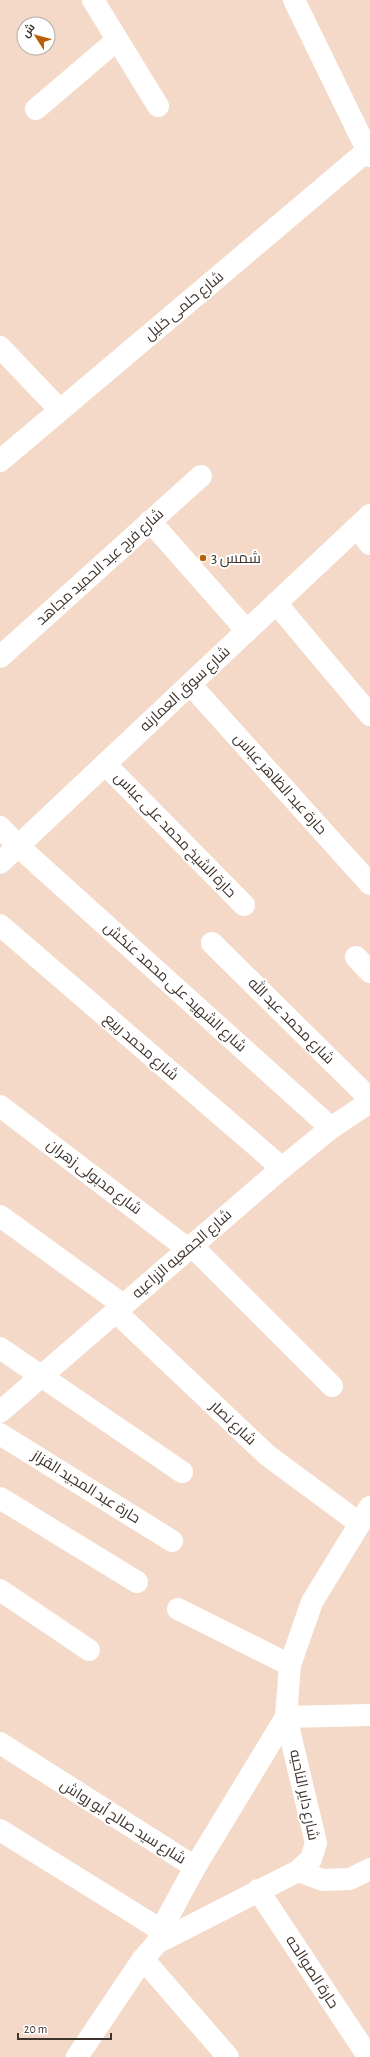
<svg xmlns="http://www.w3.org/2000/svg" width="370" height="2057" viewBox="0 0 370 2057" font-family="'Alegreya Sans',Cairo,sans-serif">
<rect width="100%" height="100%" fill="#f5d9c8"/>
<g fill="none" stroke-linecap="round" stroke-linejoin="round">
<!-- minor -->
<g stroke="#fff" stroke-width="22">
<polyline points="93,0 158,106"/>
<polyline points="294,0 370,156"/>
<polyline points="36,109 117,40"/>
<polyline points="0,347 60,410"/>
<polyline points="0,461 367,151"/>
<polyline points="150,521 247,631"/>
<polyline points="357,527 370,544"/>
<polyline points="276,603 370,715"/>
<polyline points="0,657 201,476"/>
<polyline points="190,684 370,884"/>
<polyline points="105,764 244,905"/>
<polyline points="0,827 18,846 331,1128"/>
<polyline points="0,863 370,515"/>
<polyline points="0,925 282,1168"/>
<polyline points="212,943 370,1099"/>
<polyline points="356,957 370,972"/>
<polyline points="0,1106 188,1249"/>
<polyline points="0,1216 123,1305"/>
<polyline points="191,1245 332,1386"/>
<polyline points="116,1312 267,1455 359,1523"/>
<polyline points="0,1348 182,1472"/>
<polyline points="0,1412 282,1168 331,1128 370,1102"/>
<polyline points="0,1434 172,1541"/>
<polyline points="0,1498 137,1582"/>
<polyline points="0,1590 89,1650"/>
<polyline points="178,1609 290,1665"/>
<polyline points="0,1743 195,1867 161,1930 157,1943"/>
<polyline points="0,1830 161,1930"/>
<polyline points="195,1867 286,1717 370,1715"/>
<polyline points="298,1871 323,1880 350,1879 370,1869"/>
<polyline points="258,1890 366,2053"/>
<polyline points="143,1959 228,2057"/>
<polyline points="77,2057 143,1959 157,1943 298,1871 311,1859 316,1843 286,1717 290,1665 312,1602 370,1507"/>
</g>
</g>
<!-- markers -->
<circle fill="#ba5e0a" stroke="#fff" stroke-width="1.5" cx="203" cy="558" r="4"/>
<g text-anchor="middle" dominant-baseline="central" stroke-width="4" stroke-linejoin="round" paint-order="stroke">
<!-- street labels -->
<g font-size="15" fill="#3e332d" stroke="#fff">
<text transform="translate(184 306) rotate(-40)">شارع حلمى خليل</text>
<text transform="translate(100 567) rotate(-42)">شارع فرج عبد الحميد مجاهد</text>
<text transform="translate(185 689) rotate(-43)">شارع سوق العمارنه</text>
<text transform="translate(280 784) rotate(48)">حارة عبد الظاهر عباس</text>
<text transform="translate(175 835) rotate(46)">حارة الشيخ محمد على عباس</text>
<text transform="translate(175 987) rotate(42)">شارع الشهيد على محمد عنكش</text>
<text transform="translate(291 1021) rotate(45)">شارع محمد عبد الله</text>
<text transform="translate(141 1047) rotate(41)">شارع محمد ربيع</text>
<text transform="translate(94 1177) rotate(37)">شارع مدبولى زهران</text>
<text transform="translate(182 1254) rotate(-41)">شارع الجمعيه الزراعيه</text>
<text transform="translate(233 1423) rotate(43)">شارع نصار</text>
<text transform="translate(86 1487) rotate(32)">حارة عبد المجيد القزاز</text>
<text transform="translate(304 1795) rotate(78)">شارع داير الناحيه</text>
<text transform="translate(123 1822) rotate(32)">شارع سيد صالح أبو رواش</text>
<text transform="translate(312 1972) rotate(57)">حارة الصوالحه</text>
</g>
<!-- poi labels -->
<g font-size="15" fill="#3e332d" stroke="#fff" text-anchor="start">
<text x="211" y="558">شمس 3</text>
</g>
</g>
<!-- north arrow -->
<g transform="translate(36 36) rotate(306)"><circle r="19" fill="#ffffff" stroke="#b2adab"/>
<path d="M0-3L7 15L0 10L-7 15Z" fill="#ba5e0a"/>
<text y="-6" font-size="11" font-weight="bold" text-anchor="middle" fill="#3e332d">ش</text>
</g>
<!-- scale -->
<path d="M18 2033v6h93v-6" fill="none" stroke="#3e332d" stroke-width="2"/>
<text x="24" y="2033" font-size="12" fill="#3e332d" stroke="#ffffff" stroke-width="3" paint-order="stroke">20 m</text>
</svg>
